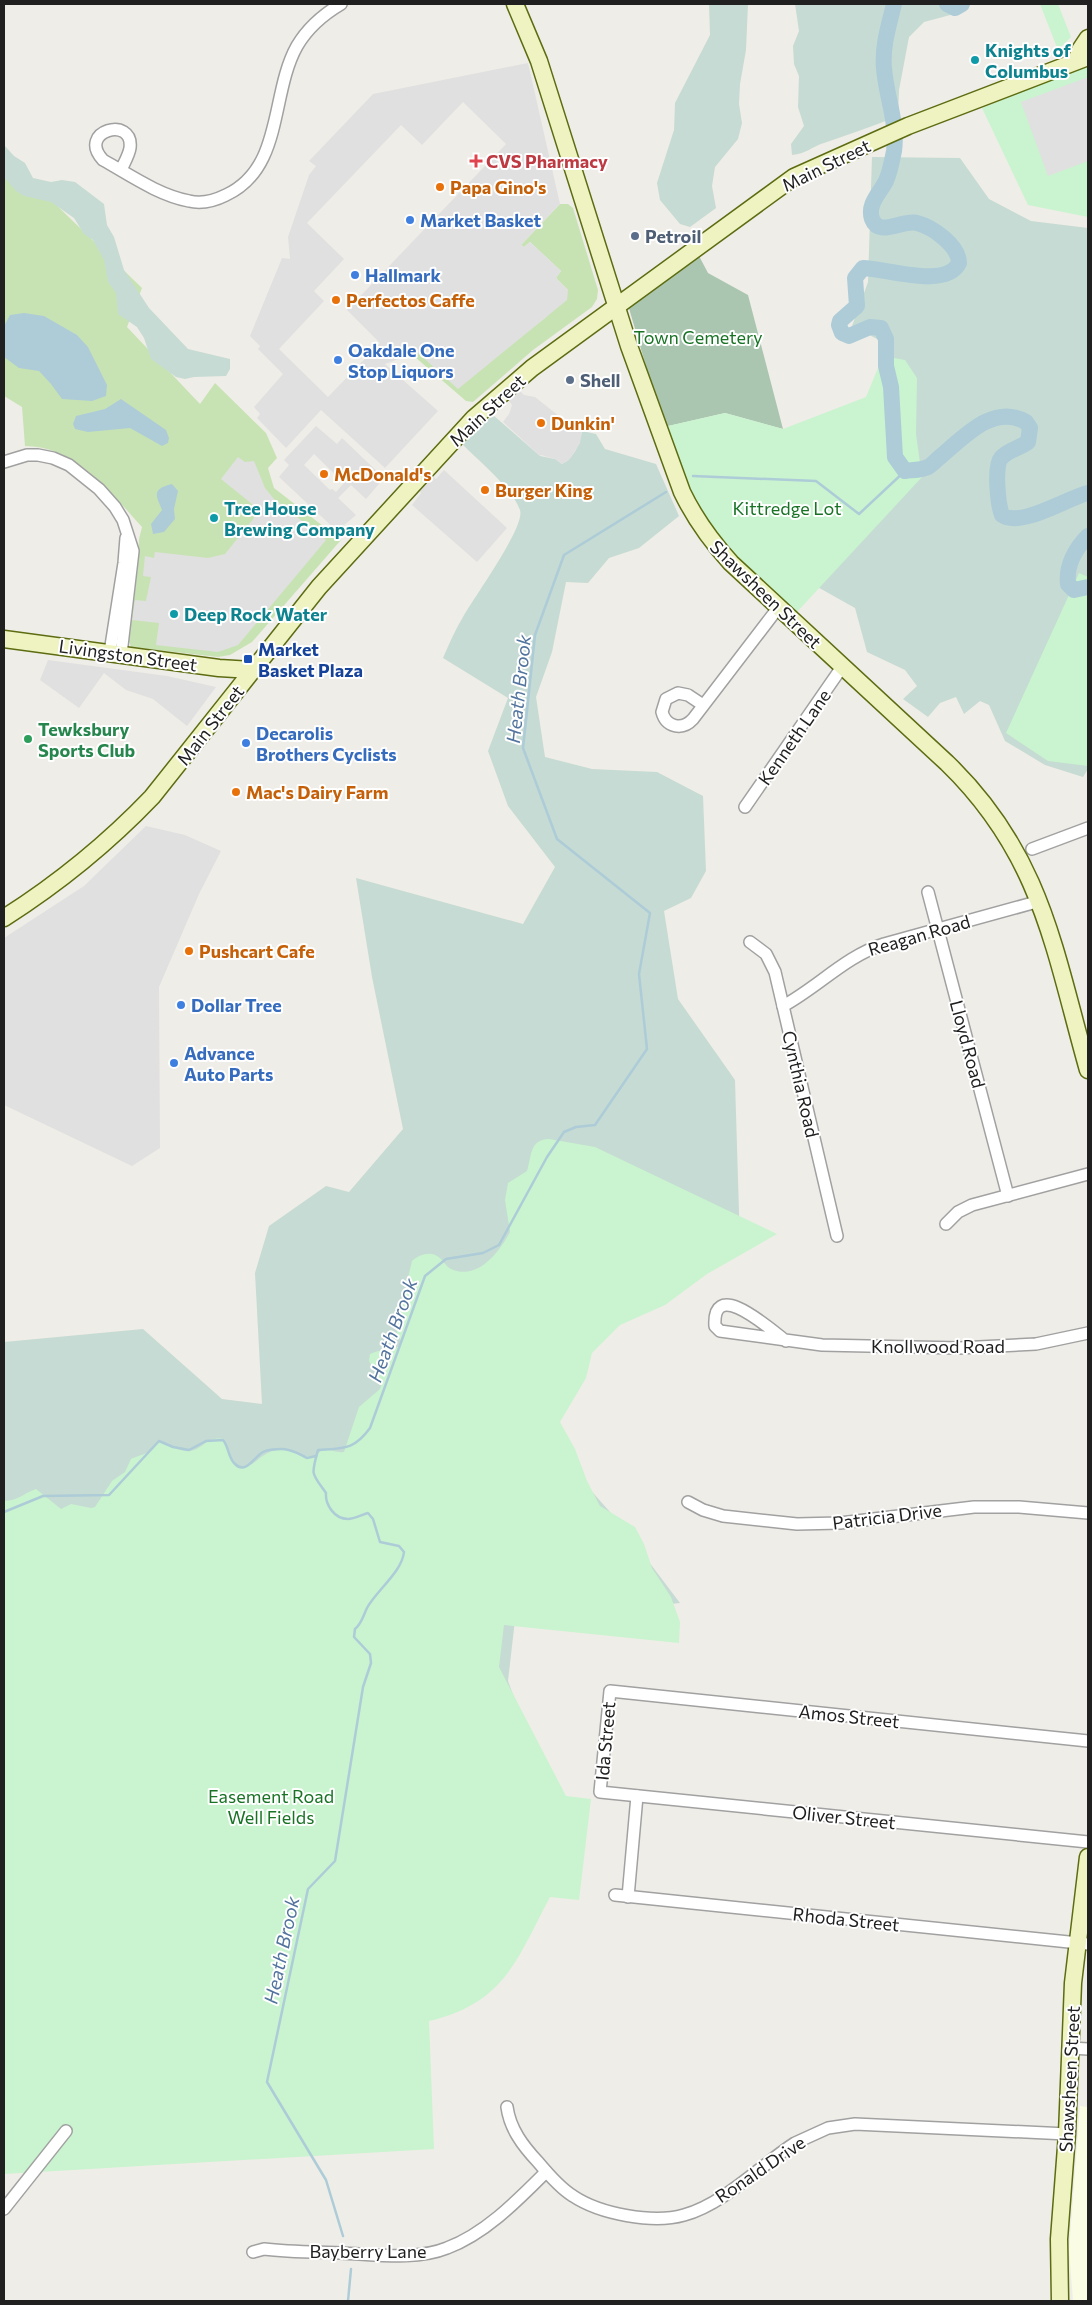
<svg xmlns="http://www.w3.org/2000/svg" width="1092" height="2305" viewBox="0 0 1092 2305" font-family="Commissioner,sans-serif">
<rect width="100%" height="100%" fill="#efede7"/>
<!-- education -->
<polygon fill="#fafce4" points="1080,2106 1088,2107 1088,2301 1073,2301 1069,2250"/>
<!-- grass -->
<g fill="#c8e3b3">
<path d="M4 162H12L142 288 127 327 200 404 215 383 266 433 277 458 268 468 274 488 341 540 252 642 230 655 218 657 131 647 129 641 138 567 139 539 142 527C110 492 76 446 25 446L22 407 4 396Z"/>
<polygon points="560,204 568,204 573,208 598,290 597,299 592,307 533,350 473,402 466,401 415,357 417,352 512,343 545,318 568,290 556,278 561,271 530,242 524,247 521,245"/>
</g>
<!-- wetland -->
<g fill="#c6dbd3">
<polygon points="709,4 748,4 746,50 740,84 739,104 742,123 738,139 715,167 712,186 716,208 690,227 680,224 660,200 657,183 674,130 675,103 710,35"/>
<path d="M795 4H968L954 14 924 22 909 37 899 90 898 116C874 126 849 134 824 143 811 147 806 154 792 155L791 144 804 126 798 107 799 76 794 64 793 46 799 31Z"/>
<polygon points="4,145 14,156 25,163 33,178 51,182 62,180 75,182 104,204 107,225 114,237 124,270 149,308 188,349 230,359 230,369 226,376 194,377 185,379 176,377 151,359 144,338 137,327 118,314 116,293 108,282 104,260 93,240 84,234 74,218 51,202 24,196 16,191 4,177"/>
<polygon points="872,157 960,158 989,199 1031,221 1088,228 1088,769 1083,777 1045,765 1005,741 989,705 980,701 964,714 956,697 940,703 928,717 903,699 917,686 905,670 867,652 855,608 814,585 781,447 890,431 879,340 852,326 868,282"/>
<path d="M493 415 540 456 555 459 562 464C574 458 580 444 582 431L596 434 605 449 656 464 679 516 639 548 609 558 588 583 566 582 552 652 536 697 545 757 592 769 657 772 703 796 706 871 691 898 664 911 678 999 735 1080 740 1245 603 1328 558 1415 571 1468 618 1521 680 1603 515 1620 508 1681 571 1852 4 1819V1342L143 1329 222 1399 262 1404 255 1273 269 1226 326 1186 349 1192 403 1129 372 977 356 878 523 924 555 867 508 806 488 751 508 698 443 658C449 644 455 630 463 617 473 599 526 526 520 510 511 487 480 462 462 444Z"/>
</g>
<!-- cemetery -->
<polygon fill="#abc6b0" points="698,254 708,273 748,295 783,429 725,413 664,427 628,305"/>
<!-- park -->
<g fill="#c9f4cf">
<polygon points="1040,4 1058,4 1071,37 1058,50"/>
<polygon points="1088,65 1088,217 1028,205 982,108"/>
<polygon points="883,356 905,360 917,378 916,434 922,477 796,613 719,555 659,428 725,413 783,429 866,397"/>
<polygon points="1079,573 1088,577 1088,766 1048,761 1006,733"/>
<path d="M549 1139 595 1147 777 1234 707 1274 665 1305 620 1325 592 1353 586 1378 560 1422 575 1449 587 1481 600 1506 635 1527 644 1544 652 1568 671 1597 680 1622 679 1643 504 1625 499 1667 566 1796 591 1799 579 1900 550 1897C517 1959 505 2003 429 2021L434 2149 4 2174V1501C20 1500 22 1494 36 1489L61 1509 71 1504 91 1508 95 1507 112 1481 125 1472 131 1459C148 1452 146 1456 159 1441 170 1442 178 1453 190 1451 204 1449 206 1436 224 1439L233 1462 241 1468C257 1466 261 1451 279 1450 293 1448 302 1458 316 1457 323 1443 333 1454 344 1452L359 1407 380 1389 382 1383 369 1361 370 1354C380 1349 390 1351 400 1346L401 1341 397 1333 396 1315 403 1299 412 1261C418 1255 430 1251 437 1256 443 1259 445 1266 451 1269 478 1281 499 1252 510 1232L505 1200 508 1183 527 1171C532 1156 529 1140 549 1139Z"/>
</g>
<!-- parking -->
<g fill="#e0e0e0" fill-rule="evenodd">
<path d="M528 63 560 204 521 245 524 247 530 242 561 271 556 278 568 290 567 300 458 389 417 352 385 364 438 411 385 468 321 410 286 448 257 418 260 414 254 407 283 374 258 349 260 346 250 336 282 258 290 259 288 237 309 175 316 166 309 161 373 94ZM463 102 506 144 347 310 380 343 328 397 279 349 324 301 314 291 344 259 307 223 401 125 422 145Z"/>
<polygon points="1088,77 1088,161 1048,176 1021,102"/>
<polygon points="520,391 524,395 535,397 564,420 568,420 582,431 580,443 569,460 562,464 555,459 541,455 540,456 503,422 509,414 512,405 509,401"/>
<path d="M316 426 337 444 342 438 384 478 366 499 351 485 338 498 356 515 337 531 279 477 289 465 284 460ZM314 454 344 483 336 492 332 489 330 490 304 465Z"/>
<polygon points="238,457 245,462 254,461 265,488 274,499 326,540 238,645 218,652 156,645 159,623 132,620 135,600 146,601 151,577 143,576 145,556 154,558 155,552 208,558 225,554 254,518 252,504 221,479"/>
<polygon points="444,470 507,528 477,562 412,505 421,493 419,490 432,476 436,479"/>
<polygon points="48,660 167,676 216,687 187,726 153,699 126,690 104,673 79,708 40,680"/>
<polygon points="146,826 185,835 221,851 199,894 159,987 160,1148 132,1166 4,1105 4,938 84,886"/>
</g>
<!-- water -->
<g fill="#adccd8">
<polygon points="24,313 44,316 77,335 88,347 107,385 106,396 92,401 62,399 51,384 39,371 19,368 4,357 4,326 10,315"/>
<polygon points="121,399 166,430 169,438 168,443 162,446 130,428 88,432 75,429 73,424 76,416 105,409"/>
<path d="M172 484 178 491 174 509 175 519 164 532 153 534 151 524 162 510C157 497 150 489 172 484Z"/>
</g>
<g fill="none" stroke-linecap="round" stroke-linejoin="round">
<!-- stream -->
<g stroke="#adccd8" stroke-width="2.5">
<polyline points="693,476 816,481 859,514 905,471"/>
<path d="M4 1512 43 1496 109 1495 159 1441 173 1447 189 1450 206 1441 223 1440C229 1447 228 1458 235 1464 246 1475 254 1457 263 1452 267 1450 277 1449 282 1449 292 1449 299 1454 307 1458L316 1456"/>
<path d="M343 2236 326 2180 267 2082 308 1889 335 1861 363 1687 371 1663 370 1654 354 1637 355 1629C362 1623 363 1616 367 1608 376 1591 402 1572 404 1552L399 1546 380 1542 373 1519 368 1513C361 1515 354 1519 348 1519 334 1519 325 1504 326 1493 311 1472 311 1476 318 1450 344 1448 354 1450 370 1428L425 1276 446 1259 483 1253 499 1245 547 1157 564 1132 576 1127 595 1125 647 1049 639 974 650 913 557 839 523 748 535 635 564 555 666 492"/>
<polyline points="348,2301 351,2269"/>
</g>
<!-- river -->
<g stroke="#adccd8" stroke-width="16">
<path d="M894 4C889 25 882 46 884 68 886 96 898 123 894 151 892 161 890 172 886 181 880 193 867 204 872 219 879 238 903 219 917 223 933 227 959 246 959 263 946 289 888 269 863 268L855 278 857 306 840 321 839 325 842 333 849 336 870 327 881 328 886 339V366L891 387 895 457 905 471C912 470 922 470 928 467 932 465 936 460 940 457 963 438 993 403 1026 422L1030 428 1028 442C1020 448 1008 450 1001 458 994 466 998 505 1002 515 1021 528 1067 498 1088 493"/>
<polyline points="947,4 955,8 962,4"/>
<path d="M1088 536C1075 549 1066 566 1068 584L1074 590 1088 587"/>
</g>
<!-- street casing -->
<g stroke="#a1a1a1" stroke-width="14">
<g id="street">
<path d="M121 170C124 163 129 155 130 148 134 115 76 131 103 160 130 175 158 195 189 201 201 204 214 201 226 195 284 168 270 94 297 46 307 29 324 14 341 4"/>
<polyline points="4,462 27,455 38,455 53,458 69,465 99,489 115,507 123,520 133,551 121,654"/>
<polyline points="110,652 124,563 126,538"/>
<path d="M703 705 688 695 678 693 666 699 662 712C666 727 682 731 693 719L778 608"/>
<polyline points="745,807 842,667"/>
<polyline points="1032,849 1088,828"/>
<polyline points="928,892 1008,1196"/>
<polyline points="750,942 766,954 775,972 837,1236"/>
<path d="M783 1006C818 987 846 956 884 944L1040 901"/>
<polyline points="946,1224 958,1212 972,1205 1088,1174"/>
<path d="M786 1341C771 1330 712 1276 715 1326L720 1331 822 1345 959 1348 1036 1344 1088 1333"/>
<polyline points="688,1502 703,1510 723,1516 797,1524 840,1523 974,1507 1019,1507 1088,1513"/>
<polyline points="1088,1741 610,1691 600,1792 1088,1842"/>
<polyline points="615,1895 1088,1944"/>
<polyline points="628,1897 637,1796"/>
<polyline points="1071,2048 1088,2049"/>
<path d="M507 2107C510 2129 523 2146 538 2162 548 2174 560 2188 573 2196 600 2214 653 2224 684 2215 724 2204 761 2165 795 2143L828 2128 855 2124 1067 2134"/>
<polyline points="4,2209 66,2131"/>
<path d="M253 2252 264 2249C289 2252 315 2252 340 2253 373 2254 415 2261 447 2248 485 2234 518 2200 546 2172"/>
</g>
</g>
<!-- secondary casing -->
<g stroke="#5d6c11" stroke-width="19">
<g id="secondary">
<path d="M515 4 539 61 629 346 682 492C695 519 711 541 731 563L947 763C1042 855 1054 950 1088 1070"/>
<polyline points="1076,61 1080,50 1088,38"/>
<polyline points="4,639 219,668 252,670"/>
<path d="M4 918C59 883 107 844 152 797L319 587 474 418 532 368 794 177 908 126 1088 57"/>
<polyline points="1060,2301 1059,2239 1067,2134 1073,1983 1088,1857"/>
</g>
</g>
<!-- street -->
<use href="#street" stroke="#fff" stroke-width="11"/>
<!-- secondary -->
<use href="#secondary" stroke="#eef3c1" stroke-width="16"/>
</g>
<!-- markers -->
<g fill="#0f9aa8" stroke="#fff" stroke-width="2">
<circle cx="975" cy="60" r="5"/>
<circle cx="214" cy="518" r="5"/>
<circle cx="174" cy="614" r="5"/>
</g>
<path fill="#e0444e" stroke="#fff" stroke-width="2" d="M473.5 153.5h5v5h5v5h-5v5h-5v-5h-5v-5h5z"/>
<g fill="#e8710a" stroke="#fff" stroke-width="2">
<circle cx="440" cy="187" r="5"/>
<circle cx="336" cy="300" r="5"/>
<circle cx="541" cy="423" r="5"/>
<circle cx="324" cy="474" r="5"/>
<circle cx="485" cy="490" r="5"/>
<circle cx="236" cy="792" r="5"/>
<circle cx="189" cy="951" r="5"/>
</g>
<g fill="#3f7fe0" stroke="#fff" stroke-width="2">
<circle cx="410" cy="220" r="5"/>
<circle cx="355" cy="275" r="5"/>
<circle cx="338" cy="360" r="5"/>
<circle cx="246" cy="743" r="5"/>
<circle cx="181" cy="1005" r="5"/>
<circle cx="174" cy="1063" r="5"/>
</g>
<g fill="#5c6f8a" stroke="#fff" stroke-width="2">
<circle cx="635" cy="236" r="5"/>
<circle cx="570" cy="380" r="5"/>
</g>
<rect fill="#1a4fb4" stroke="#fff" stroke-width="2" x="243" y="654" width="10" height="10" rx="2.5"/>
<circle fill="#2e9e5b" stroke="#fff" stroke-width="2" cx="28" cy="739" r="5"/>
<g text-anchor="middle" dominant-baseline="central" stroke-width="4" stroke-linejoin="round" paint-order="stroke">
<!-- culture labels -->
<g font-size="18" font-weight="bold" fill="#0d838f" stroke="#fff" text-anchor="start">
<text x="985" y="50">Knights of<tspan x="985" dy="21">Columbus</tspan></text>
<text x="224" y="508">Tree House<tspan x="224" dy="21">Brewing Company</tspan></text>
<text x="184" y="614">Deep Rock Water</text>
</g>
<!-- health labels -->
<g font-size="18" font-weight="bold" fill="#be3a42" stroke="#fff" text-anchor="start">
<text x="486" y="161">CVS Pharmacy</text>
</g>
<!-- street labels -->
<g font-size="18" fill="#202020" stroke="#fff">
<text transform="translate(826 165) rotate(-26)">Main Street</text>
<text transform="translate(487 410) rotate(-43)">Main Street</text>
<text transform="translate(766 594) rotate(44)">Shawsheen Street</text>
<text transform="translate(128 655) rotate(8)">Livingston Street</text>
<text transform="translate(210 725) rotate(-52)">Main Street</text>
<text transform="translate(794 737) rotate(-55)">Kenneth Lane</text>
<text transform="translate(919 935) rotate(-16)">Reagan Road</text>
<text transform="translate(968 1044) rotate(75)">Lloyd Road</text>
<text transform="translate(801 1084) rotate(77)">Cynthia Road</text>
<text x="938" y="1346">Knollwood Road</text>
<text transform="translate(887 1516) rotate(-7)">Patricia Drive</text>
<text transform="translate(849 1716) rotate(6)">Amos Street</text>
<text transform="translate(605 1741) rotate(-85)">Ida Street</text>
<text transform="translate(844 1817) rotate(6)">Oliver Street</text>
<text transform="translate(846 1919) rotate(6)">Rhoda Street</text>
<text transform="translate(1069 2079) rotate(-87)">Shawsheen Street</text>
<text transform="translate(760 2169) rotate(-34)">Ronald Drive</text>
<text x="368" y="2251">Bayberry Lane</text>
</g>
<!-- food labels -->
<g font-size="18" font-weight="bold" fill="#c56008" stroke="#fff" text-anchor="start">
<text x="450" y="187">Papa Gino's</text>
<text x="346" y="300">Perfectos Caffe</text>
<text x="551" y="423">Dunkin'</text>
<text x="334" y="474">McDonald's</text>
<text x="495" y="490">Burger King</text>
<text x="246" y="792">Mac's Dairy Farm</text>
<text x="199" y="951">Pushcart Cafe</text>
</g>
<!-- shop labels -->
<g font-size="18" font-weight="bold" fill="#366cbe" stroke="#fff" text-anchor="start">
<text x="420" y="220">Market Basket</text>
<text x="365" y="275">Hallmark</text>
<text x="348" y="350">Oakdale One<tspan x="348" dy="21">Stop Liquors</tspan></text>
<text x="256" y="733">Decarolis<tspan x="256" dy="21">Brothers Cyclists</tspan></text>
<text x="191" y="1005">Dollar Tree</text>
<text x="184" y="1053">Advance<tspan x="184" dy="21">Auto Parts</tspan></text>
</g>
<!-- service labels -->
<g font-size="18" font-weight="bold" fill="#4e5e75" stroke="#fff" text-anchor="start">
<text x="645" y="236">Petroil</text>
<text x="580" y="380">Shell</text>
</g>
<!-- park labels -->
<g font-size="18" fill="#187325" stroke="#fff">
<text x="698" y="337">Town Cemetery</text>
<text x="787" y="508">Kittredge Lot</text>
<text x="271" y="1796">Easement Road<tspan x="271" dy="21">Well Fields</tspan></text>
</g>
<!-- transit labels -->
<g font-size="18" font-weight="bold" fill="#164399" stroke="#fff" text-anchor="start">
<text x="258" y="649">Market<tspan x="258" dy="21">Basket Plaza</tspan></text>
</g>
<!-- leisure labels -->
<g font-size="18" font-weight="bold" fill="#27864d" stroke="#fff" text-anchor="start">
<text x="38" y="729">Tewksbury<tspan x="38" dy="21">Sports Club</tspan></text>
</g>
<!-- water labels -->
<g font-size="19" font-style="italic" fill="#53749e" stroke="#fff">
<text transform="translate(518 689) rotate(-84)">Heath Brook</text>
<text transform="translate(392 1330) rotate(-70)">Heath Brook</text>
<text transform="translate(281 1950) rotate(-78)">Heath Brook</text>
</g>
</g>
<!-- border -->
<rect width="1092" height="2305" fill="none" stroke="#202020" stroke-width="10"/>
</svg>
